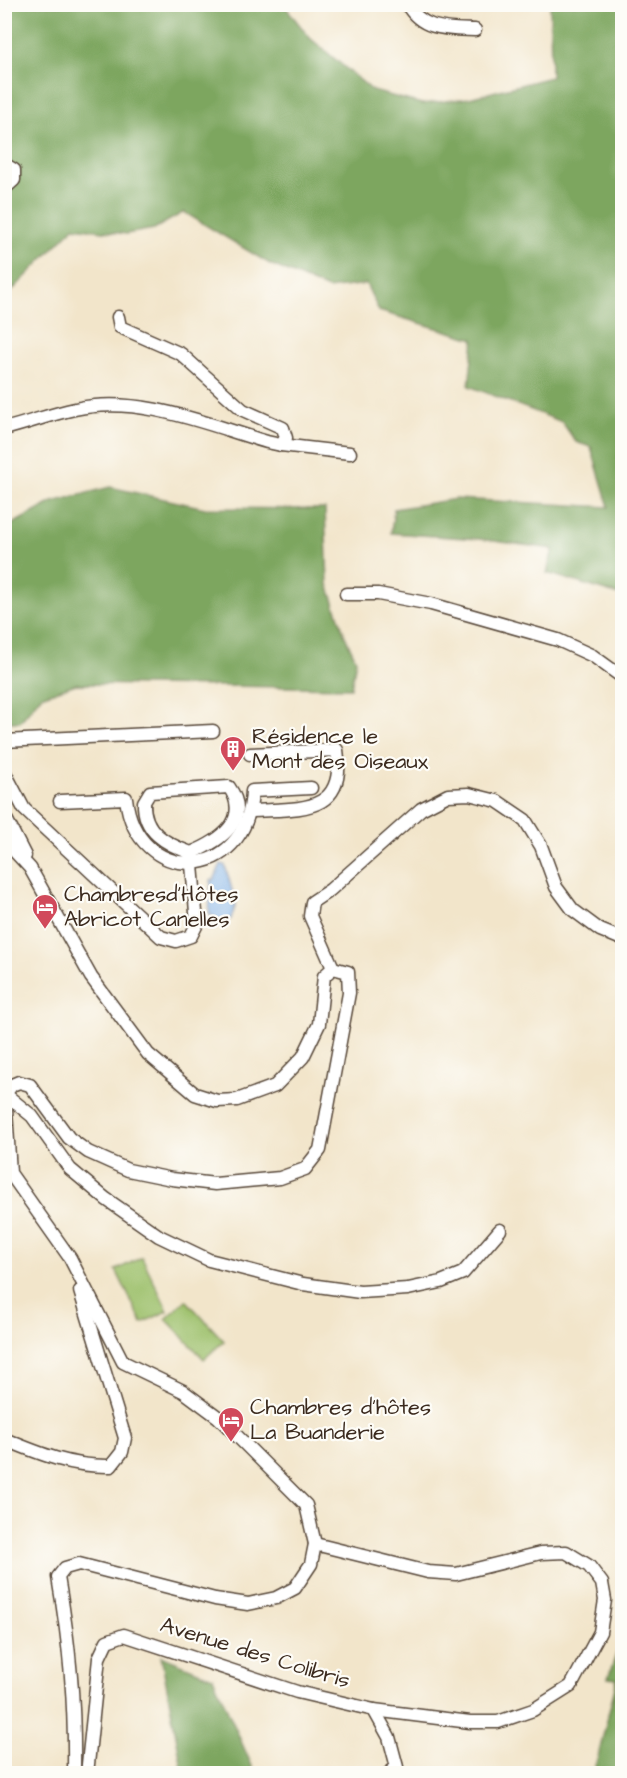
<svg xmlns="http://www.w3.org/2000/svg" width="627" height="1778" viewBox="0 0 627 1778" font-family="'Architects Daughter',sans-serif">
<rect width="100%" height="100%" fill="#fdfcf7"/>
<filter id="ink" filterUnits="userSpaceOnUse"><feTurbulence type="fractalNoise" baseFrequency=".0167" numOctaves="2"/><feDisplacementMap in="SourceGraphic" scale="12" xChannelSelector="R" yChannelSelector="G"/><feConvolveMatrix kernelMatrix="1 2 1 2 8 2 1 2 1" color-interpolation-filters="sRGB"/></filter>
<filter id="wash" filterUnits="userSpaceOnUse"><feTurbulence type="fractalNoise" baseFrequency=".008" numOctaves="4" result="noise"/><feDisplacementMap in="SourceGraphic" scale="24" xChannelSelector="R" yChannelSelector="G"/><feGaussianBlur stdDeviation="1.35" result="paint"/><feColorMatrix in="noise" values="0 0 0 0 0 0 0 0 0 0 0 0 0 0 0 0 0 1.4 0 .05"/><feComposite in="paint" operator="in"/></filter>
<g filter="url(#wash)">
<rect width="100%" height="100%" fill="#f2e5ca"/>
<!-- green -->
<g fill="#9cc06b" stroke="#6c7544" stroke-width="1.5">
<polygon points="142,1257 168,1311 142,1323 116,1270"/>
<polygon points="186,1300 224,1341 204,1359 166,1319"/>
</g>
<!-- forest -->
<g fill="#7da65f" stroke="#5c683e" stroke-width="1.5">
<polygon points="5,5 284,5 310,38 373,91 422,104 469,98 551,77 550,5 622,5 622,596 547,573 553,549 479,539 391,533 394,509 456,499 609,507 591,447 576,442 562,422 469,386 474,339 379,311 366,284 328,289 270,264 184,212 154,229 126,234 74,227 5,298"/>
<polygon points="110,487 205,508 325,509 328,584 345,636 356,660 351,688 76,684 41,696 20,722 5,722 5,528 53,502"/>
<polygon points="622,1638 622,1773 594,1773 617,1679 608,1678"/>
<polygon points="161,1656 213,1677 255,1773 183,1773"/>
</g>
<!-- water -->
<polygon fill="#7aaee7" stroke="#5a6c82" stroke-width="1.5" points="221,864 225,865 236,904 231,919 224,922 209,914 211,880 214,880"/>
</g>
<g filter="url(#ink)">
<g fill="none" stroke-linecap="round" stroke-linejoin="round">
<!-- street casing -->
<g stroke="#564638" stroke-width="15">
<g id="street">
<path d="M407 4C422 31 448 29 475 30"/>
<polyline points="4,164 14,170 14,180 4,189"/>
<path d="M4 429C28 423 51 414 75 409 140 395 206 424 267 442L281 445 286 438 283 428 243 410 181 354 120 327 118 317"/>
<polyline points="281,445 350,453"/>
<polyline points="346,594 378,594 431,604 558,640 593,656 622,677"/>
<polyline points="4,741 213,731"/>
<path d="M250 754 337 750C347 815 299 808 252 811"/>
<polyline points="4,771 24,809 161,937 176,941 191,936 197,924 191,853"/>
<path d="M229 787C252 820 220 841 191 853 166 844 143 832 144 802L150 792Z"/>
<path d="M60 801 126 798C136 887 248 884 252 791L311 788"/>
<polyline points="4,815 25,856"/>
<polyline points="4,840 30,868 91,977 148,1054 195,1094 217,1101 237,1100 275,1086 303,1057 319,1024 324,976 333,968 348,972 349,993 320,1150 305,1169 280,1178 215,1184 172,1179 128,1170 88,1152 69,1138 30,1085 19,1082 12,1085 5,1094"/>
<polyline points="333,968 310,916 312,902 330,890 421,809 448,795 469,794 497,801 525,820 541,846 556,887 573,910 600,930 622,939"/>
<path d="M5 1094 10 1173 70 1258 123 1362 183 1391 218 1417 306 1505 315 1544 311 1564 295 1588 276 1598 248 1604 215 1599 79 1564 65 1568 58 1577C70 1646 75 1703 74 1774"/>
<polyline points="5,1094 32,1116 70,1169 106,1199 159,1236 209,1260 303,1284 360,1292 408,1289 441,1282 463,1273 500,1230"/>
<path d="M4 1439C40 1454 72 1467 111 1466L122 1452 125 1438 80 1291"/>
<polyline points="374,1710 389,1737 397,1767 388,1774"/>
<polyline points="87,1774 99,1658 107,1641 124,1635 297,1692 374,1710 470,1722 498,1722 533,1710 571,1686 600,1632 605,1600 602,1583 589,1566 566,1552 541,1553 456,1574 428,1572 315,1544"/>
</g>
</g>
<!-- street -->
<use href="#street" stroke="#fff" stroke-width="12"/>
</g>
</g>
<!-- icons -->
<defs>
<g id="building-pin" transform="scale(1.35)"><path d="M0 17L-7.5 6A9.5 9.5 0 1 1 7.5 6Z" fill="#d1495b" stroke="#fdfcf7"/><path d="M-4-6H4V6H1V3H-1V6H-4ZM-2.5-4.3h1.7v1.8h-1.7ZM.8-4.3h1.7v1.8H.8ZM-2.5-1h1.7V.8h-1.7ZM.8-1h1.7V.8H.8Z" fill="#fff"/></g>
<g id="hotel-pin" transform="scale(1.35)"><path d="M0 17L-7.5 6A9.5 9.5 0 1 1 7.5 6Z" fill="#d1495b" stroke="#fdfcf7"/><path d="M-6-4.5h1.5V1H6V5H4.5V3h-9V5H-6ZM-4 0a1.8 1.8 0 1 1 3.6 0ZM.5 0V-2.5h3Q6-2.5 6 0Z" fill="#fff"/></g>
</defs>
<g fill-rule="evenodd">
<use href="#building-pin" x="233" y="749"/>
<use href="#hotel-pin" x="45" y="907"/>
<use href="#hotel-pin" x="231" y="1420"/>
</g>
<g text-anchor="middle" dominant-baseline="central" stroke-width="4.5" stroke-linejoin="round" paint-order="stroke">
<!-- poi labels -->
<g font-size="22" fill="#3b2a1e" stroke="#fdfcf7" text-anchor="start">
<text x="252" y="736">Résidence le<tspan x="252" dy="25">Mont des Oiseaux</tspan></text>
<text x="64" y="894">Chambresd'Hôtes<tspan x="64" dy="25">Abricot Canelles</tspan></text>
<text x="250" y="1407">Chambres d'hôtes<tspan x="250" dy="25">La Buanderie</tspan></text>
</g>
<!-- street labels -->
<g font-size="22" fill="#3b2a1e" stroke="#fdfcf7">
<text transform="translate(255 1653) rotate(17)">Avenue des Colibris</text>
</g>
</g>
<!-- margin -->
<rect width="627" height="1778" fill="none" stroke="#fdfcf7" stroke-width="24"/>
</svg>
